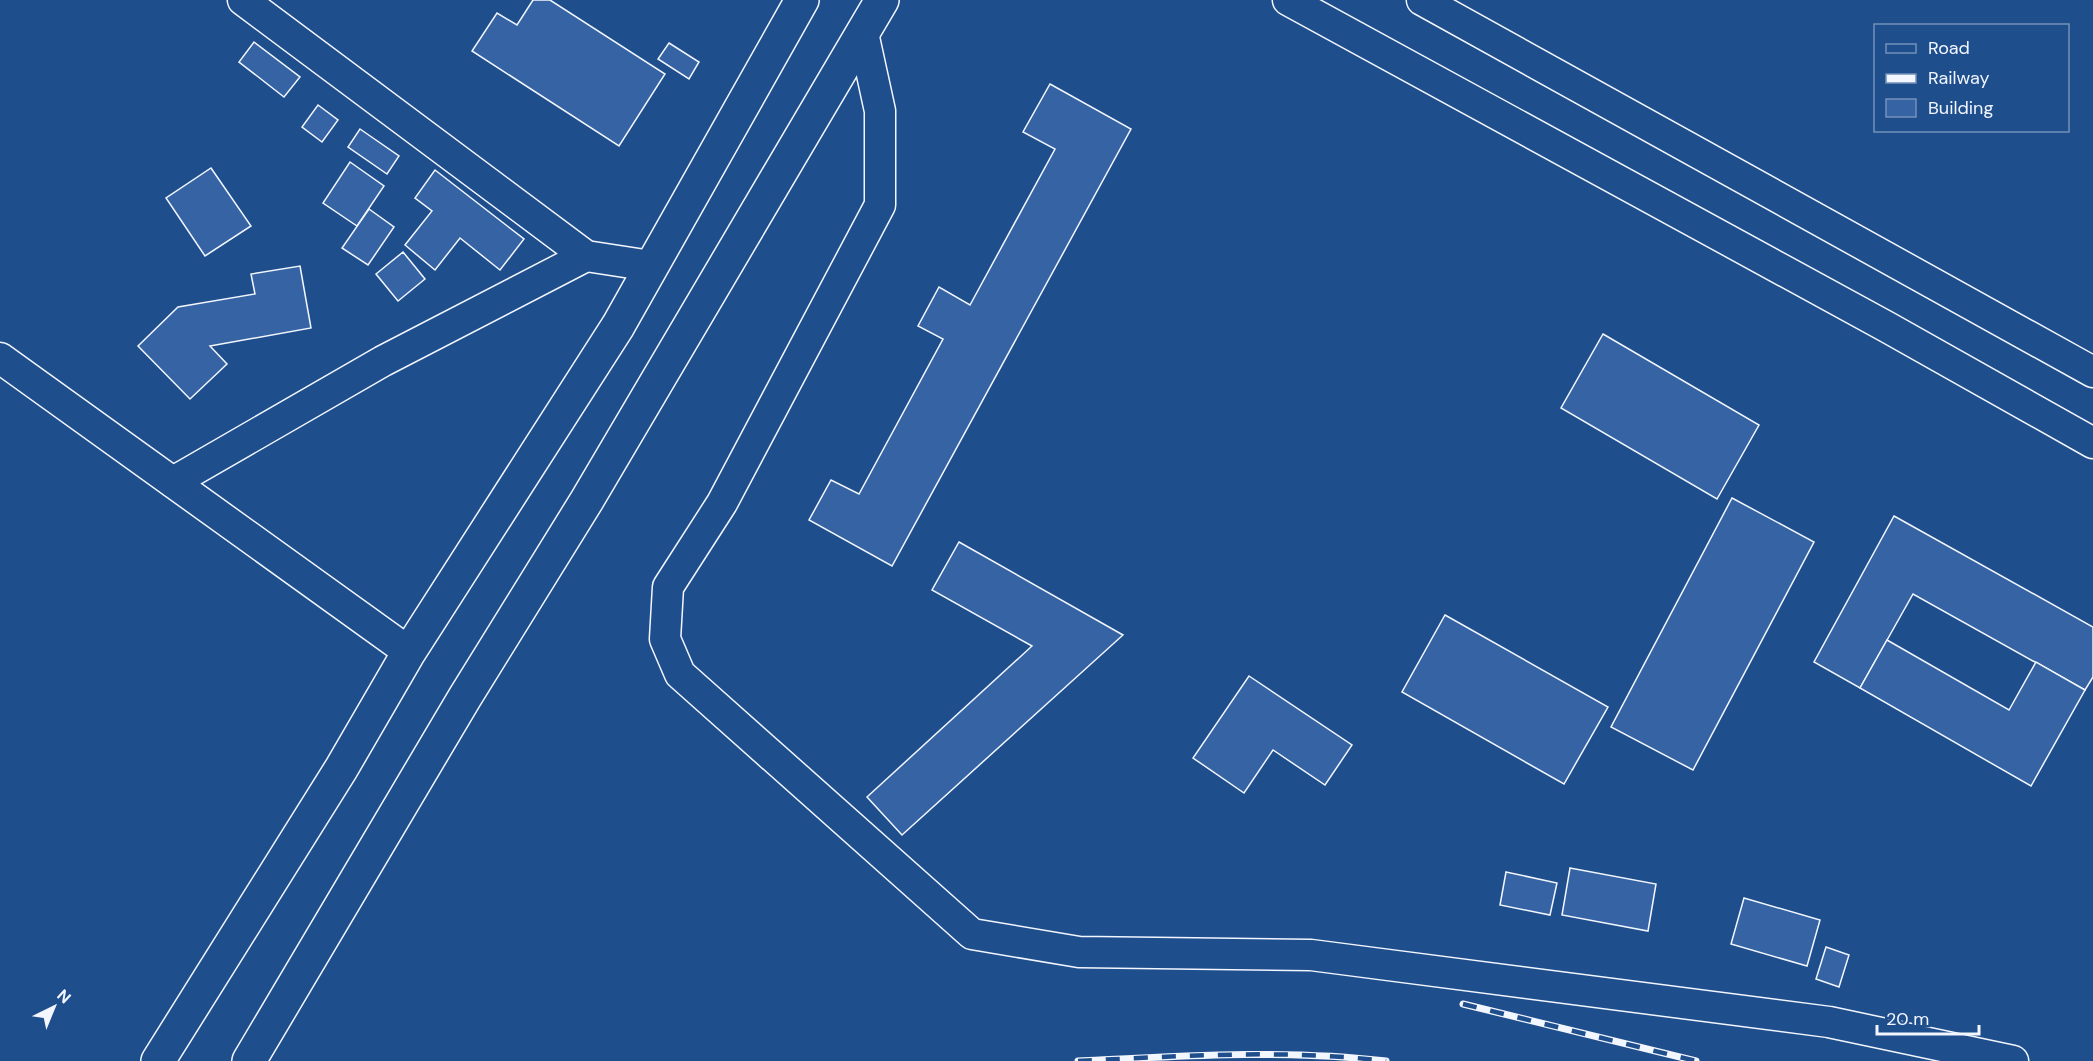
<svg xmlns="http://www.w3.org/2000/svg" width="2093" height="1061" viewBox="0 0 2093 1061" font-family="'DM Sans',sans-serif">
<rect width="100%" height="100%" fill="#1f4e8c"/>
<!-- building -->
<g fill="#3563a3" stroke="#f2f6ff" stroke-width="1.5">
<polygon points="533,0 550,0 665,74 619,146 472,51 497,13 517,25"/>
<polygon points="254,42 300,77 284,97 239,62"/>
<polygon points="669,43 699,62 689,79 658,59"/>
<polygon points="1050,84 1131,129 892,566 809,520 831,480 859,494 943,339 918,326 939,287 970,305 1055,149 1023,132"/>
<polygon points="318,105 338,120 322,142 302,127"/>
<polygon points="360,129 399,156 387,174 348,147"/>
<polygon points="350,162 384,186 357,226 323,203"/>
<polygon points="211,168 251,226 205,256 166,198"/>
<polygon points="435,170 524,239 500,270 460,238 435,270 405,245 432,211 415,198"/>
<polygon points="369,209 394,227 368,265 342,248"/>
<polygon points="403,252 425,279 398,301 376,274"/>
<polygon points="300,266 311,328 210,346 227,364 190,399 138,346 178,307 255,294 251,274"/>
<polygon points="1603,334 1759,425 1717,499 1561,408"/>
<polygon points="1732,498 1814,542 1693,770 1611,727"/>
<polygon points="1894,516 2093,627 2093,677 2085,690 1913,594 1860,688 1814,662"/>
<polygon points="959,542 1123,635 902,835 867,797 1032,646 932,590"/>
<polygon points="1445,615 1608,707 1564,784 1402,692"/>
<polygon points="1887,640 2009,710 2036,662 2085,690 2031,786 1860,688"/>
<polygon points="1249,676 1352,745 1325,785 1273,750 1244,793 1193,758"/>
<polygon points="1570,868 1656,884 1648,931 1562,915"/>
<polygon points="1506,872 1557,883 1550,915 1500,905"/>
<polygon points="1744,898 1820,920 1807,966 1731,944"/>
<polygon points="1826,947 1849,955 1839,987 1816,979"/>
</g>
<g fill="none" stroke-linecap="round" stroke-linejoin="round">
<!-- street casing -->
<g stroke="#f2f6ff" stroke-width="33">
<g id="street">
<polyline points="243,0 586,256 651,266"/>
<polyline points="1288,0 1887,327 2093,443"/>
<polyline points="1422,0 2093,372"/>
<polyline points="863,33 880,111 880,205 722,503 668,587 665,639 680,674 972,934 1079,952 1311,955 1829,1022 2013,1061"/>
<polyline points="0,358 409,652"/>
<polyline points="173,482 383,361 586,256"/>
</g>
</g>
<!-- highway casing -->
<g stroke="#f2f6ff" stroke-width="36">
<g id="highway">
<polyline points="158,1061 341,769 409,652 618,326 802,0"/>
<polyline points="249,1061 465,697 587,500 882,0"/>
</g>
</g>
<!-- street -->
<use href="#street" stroke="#1f4e8c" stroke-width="30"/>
<!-- highway -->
<use href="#highway" stroke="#1f4e8c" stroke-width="33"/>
<!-- rail casing -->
<g stroke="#f2f6ff" stroke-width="7">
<g id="rail">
<polyline points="1463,1004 1696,1061"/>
<path d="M1078 1061C1179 1056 1286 1049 1386 1061"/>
</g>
</g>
<!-- rail -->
<use href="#rail" stroke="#1f4e8c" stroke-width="4.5" stroke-dasharray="14" stroke-linecap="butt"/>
</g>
<!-- legend -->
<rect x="1874" y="24" width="195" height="108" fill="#1f4e8c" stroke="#7391ba" stroke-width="1.5"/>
<rect x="1886" y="44" width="30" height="9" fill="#1f4e8c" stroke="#7391ba" stroke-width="1.5"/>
<text x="1928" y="54" font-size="18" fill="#f2f6ff">Road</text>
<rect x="1886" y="74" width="30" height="9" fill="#f2f6ff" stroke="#7391ba" stroke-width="1.5"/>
<text x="1928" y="84" font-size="18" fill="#f2f6ff">Railway</text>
<rect x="1886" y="99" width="30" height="18" fill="#3563a3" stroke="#7391ba" stroke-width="1.5"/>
<text x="1928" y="114" font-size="18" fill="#f2f6ff">Building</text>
<!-- north arrow -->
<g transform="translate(54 1007) rotate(43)" stroke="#1f4e8c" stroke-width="4.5" paint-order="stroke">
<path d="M0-4.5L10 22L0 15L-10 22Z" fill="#f2f6ff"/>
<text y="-9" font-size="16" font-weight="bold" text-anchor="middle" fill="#f2f6ff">N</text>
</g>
<!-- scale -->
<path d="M1877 1025v9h102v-9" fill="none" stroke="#f2f6ff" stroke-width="3"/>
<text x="1886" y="1025" font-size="18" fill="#f2f6ff" stroke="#1f4e8c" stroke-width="4.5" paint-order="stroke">20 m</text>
</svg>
